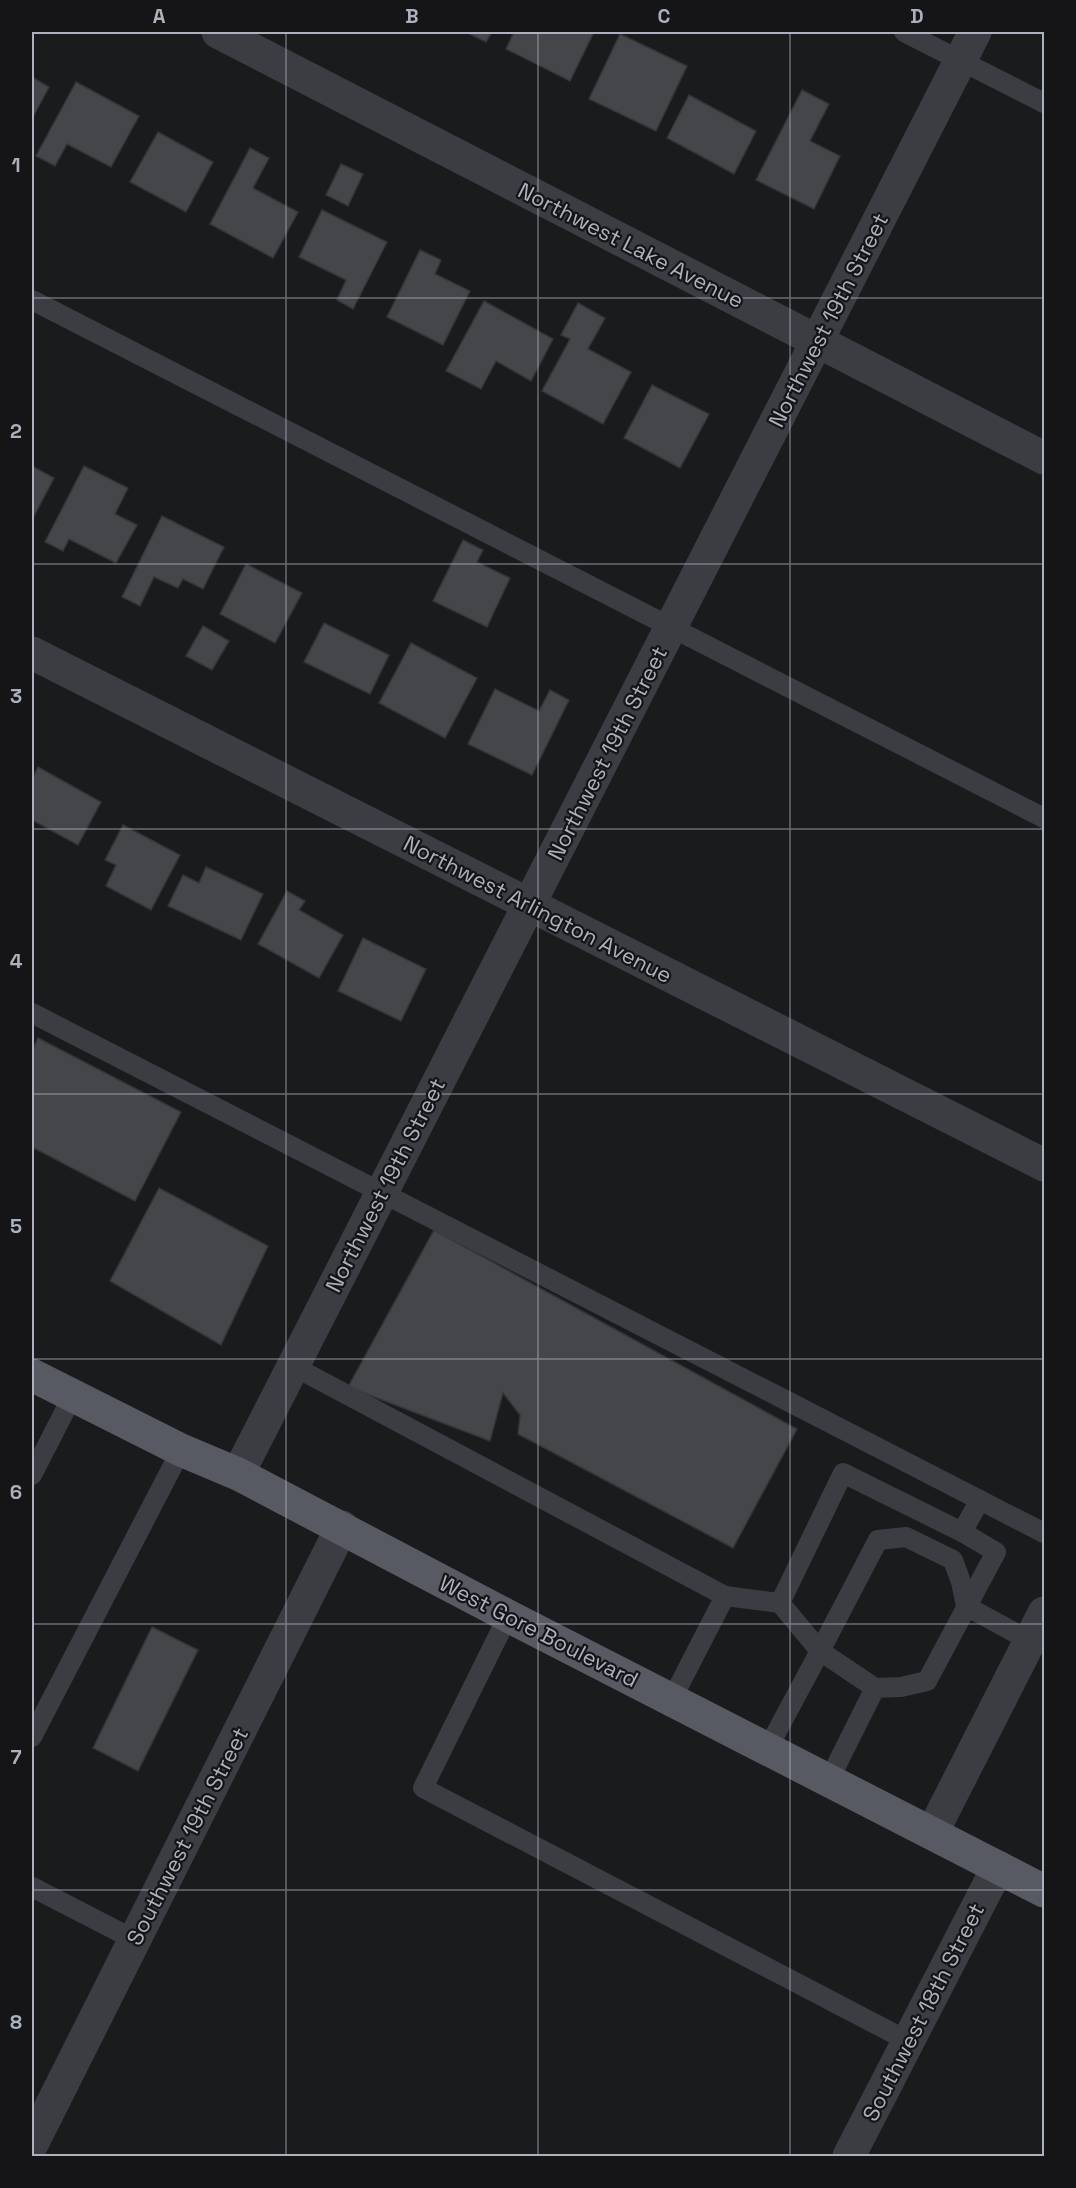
<svg xmlns="http://www.w3.org/2000/svg" width="1076" height="2188" viewBox="0 0 1076 2188" font-family="'Space Grotesk',sans-serif">
<rect width="100%" height="100%" fill="#1a1b1d"/>
<!-- building -->
<g fill="#44464a" stroke="#343539" stroke-width="1.5">
<polygon points="466,32 492,32 486,42"/>
<polygon points="514,32 594,32 570,81 506,49"/>
<polygon points="620,34 687,66 656,131 589,99"/>
<polygon points="32,77 49,87 32,119"/>
<polygon points="76,82 139,116 111,167 67,144 55,166 36,156"/>
<polygon points="802,90 829,104 810,141 840,156 814,209 756,180"/>
<polygon points="689,95 756,131 734,174 667,138"/>
<polygon points="158,132 213,162 186,212 130,182"/>
<polygon points="250,148 269,158 253,188 298,212 273,258 210,224"/>
<polygon points="341,164 363,174 348,206 326,195"/>
<polygon points="322,210 387,242 353,309 337,300 346,280 299,257"/>
<polygon points="420,250 441,260 435,274 470,291 443,345 387,317"/>
<polygon points="484,301 553,339 531,381 496,361 481,389 446,371"/>
<polygon points="578,303 605,318 588,349 631,372 603,424 542,391 570,339 561,335"/>
<polygon points="652,385 709,414 680,468 624,438"/>
<polygon points="32,466 54,478 32,520"/>
<polygon points="84,466 128,488 115,514 137,525 116,563 69,539 63,551 45,542"/>
<polygon points="162,516 224,547 203,589 183,579 178,588 154,577 140,606 122,597"/>
<polygon points="463,540 483,550 477,562 510,578 487,627 433,601"/>
<polygon points="246,564 302,593 275,643 220,614"/>
<polygon points="324,623 389,655 370,694 304,662"/>
<polygon points="203,626 229,641 212,670 186,656"/>
<polygon points="411,643 477,678 445,738 379,703"/>
<polygon points="495,689 539,711 550,690 569,700 532,775 468,744"/>
<polygon points="38,767 101,802 78,845 32,820 32,779"/>
<polygon points="123,825 180,855 151,910 106,886 116,865 105,860"/>
<polygon points="206,867 263,894 241,940 168,906 183,875 199,883"/>
<polygon points="287,891 305,901 299,910 343,935 319,978 258,944"/>
<polygon points="363,938 426,969 401,1021 338,991"/>
<polygon points="38,1038 181,1112 135,1201 32,1147 32,1051"/>
<polygon points="159,1188 268,1246 221,1345 110,1281"/>
<polygon points="434,1230 797,1429 733,1548 518,1434 520,1415 503,1393 490,1441 348,1387"/>
<polygon points="152,1627 198,1650 138,1771 93,1748"/>
</g>
<g fill="none" stroke-linecap="round" stroke-linejoin="round">
<!-- lane -->
<g stroke="#3b3d42" stroke-width="20">
<polyline points="904,32 1044,103"/>
<polyline points="32,300 1044,818"/>
<polyline points="32,1013 1044,1533"/>
<polyline points="293,1366 725,1596 780,1603"/>
<polyline points="32,1475 72,1397"/>
<polyline points="508,1616 423,1788 908,2041"/>
<polyline points="875,1688 820,1651 878,1540 906,1537 953,1560 961,1582 966,1606 1030,1641"/>
<polyline points="672,1699 725,1596"/>
<polyline points="32,1737 181,1450"/>
<polyline points="768,1748 820,1651 780,1603 843,1473 962,1532"/>
<polyline points="829,1780 875,1688 901,1687 927,1681 996,1552 962,1532 980,1500"/>
<polyline points="32,1887 135,1940"/>
</g>
<!-- street -->
<g stroke="#3b3d42" stroke-width="33">
<polyline points="218,32 1044,458"/>
<polyline points="32,653 1044,1165"/>
<polyline points="238,1474 975,32"/>
<polyline points="932,1833 1044,1613"/>
<polyline points="32,2144 342,1527"/>
<polyline points="849,2156 998,1867"/>
</g>
<!-- primary -->
<polyline stroke="#575a62" stroke-width="33" points="32,1375 181,1450 238,1474 508,1616 1044,1891"/>
</g>
<!-- grid -->
<path fill="none" stroke="#acb2bd" stroke-width="1.5" stroke-opacity="0.55" d="M286 32V2156M538 32V2156M790 32V2156M32 298H1044M32 564H1044M32 829H1044M32 1094H1044M32 1359H1044M32 1624H1044M32 1890H1044"/>
<g text-anchor="middle" dominant-baseline="central" stroke-width="4.5" stroke-linejoin="round" paint-order="stroke">
<!-- street labels -->
<g font-size="22" fill="#acb2bd" stroke="#151518">
<text transform="translate(631 245) rotate(27)">Northwest Lake Avenue</text>
<text transform="translate(828 320) rotate(-63)">Northwest 19th Street</text>
<text transform="translate(607 753) rotate(-63)">Northwest 19th Street</text>
<text transform="translate(538 909) rotate(27)">Northwest Arlington Avenue</text>
<text transform="translate(385 1185) rotate(-63)">Northwest 19th Street</text>
<text transform="translate(539 1631) rotate(27)">West Gore Boulevard</text>
<text transform="translate(187 1836) rotate(-63)">Southwest 19th Street</text>
<text transform="translate(923 2012) rotate(-63)">Southwest 18th Street</text>
</g>
</g>
<!-- border -->
<rect width="1076" height="2188" fill="none" stroke="#151518" stroke-width="66"/>
<rect x="33" y="33" width="1010" height="2122" fill="none" stroke="#acb2bd" stroke-width="2"/>
<g font-size="20" text-anchor="middle" font-weight="bold" fill="#acb2bd">
<text x="159" y="23">A</text>
<text x="412" y="23">B</text>
<text x="664" y="23">C</text>
<text x="917" y="23">D</text>
<text x="16" y="172">1</text>
<text x="16" y="438">2</text>
<text x="16" y="703">3</text>
<text x="16" y="968">4</text>
<text x="16" y="1233">5</text>
<text x="16" y="1499">6</text>
<text x="16" y="1764">7</text>
<text x="16" y="2029">8</text>
</g>
</svg>
